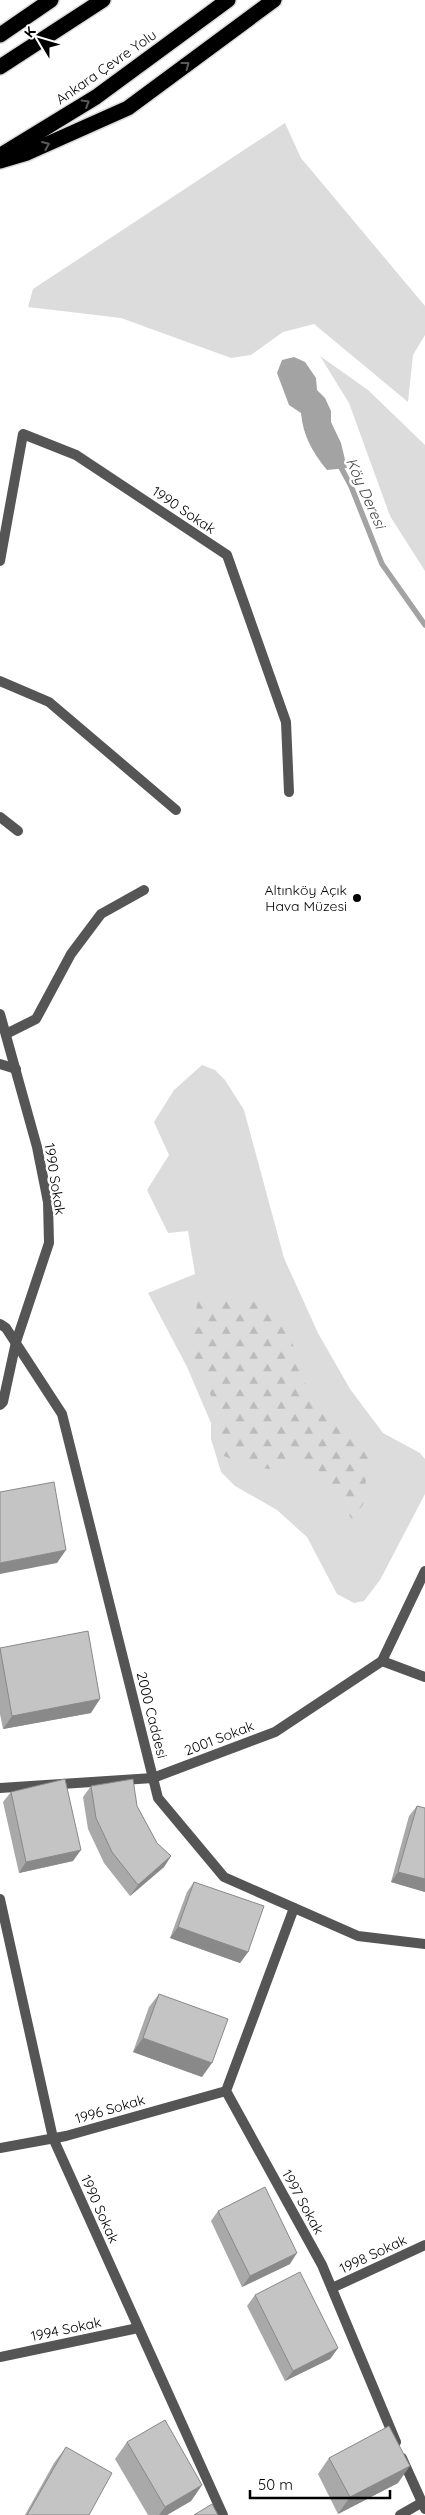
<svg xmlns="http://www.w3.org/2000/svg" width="425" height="2515" viewBox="0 0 425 2515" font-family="Quicksand,sans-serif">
<defs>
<pattern id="forest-firs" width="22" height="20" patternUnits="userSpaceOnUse" patternTransform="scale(1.25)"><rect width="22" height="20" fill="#dcdcdc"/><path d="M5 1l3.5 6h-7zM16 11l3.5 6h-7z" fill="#bbb"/></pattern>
</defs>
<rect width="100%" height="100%" fill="#fff"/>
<!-- green -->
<g fill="#dcdcdc">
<polygon points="285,123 301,158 425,306 425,335 413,355 408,402 314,324 283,332 251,355 231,358 121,318 28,307 33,289"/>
<polygon points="320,356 368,390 425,445 425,571 390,516 349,403"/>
<polygon points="202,1065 215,1070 225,1080 244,1110 284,1258 318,1333 350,1389 383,1433 420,1453 425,1459 425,1494 380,1580 364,1601 354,1603 337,1594 307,1537 277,1510 235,1486 221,1472 211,1439 211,1423 187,1367 148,1293 195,1274 188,1231 168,1233 147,1190 169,1155 154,1122 174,1090"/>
</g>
<!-- forest -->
<polygon fill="url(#forest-firs)" points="198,1297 256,1299 283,1323 294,1347 301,1375 318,1409 352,1432 369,1454 363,1505 352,1519 335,1498 319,1471 294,1463 268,1469 246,1466 222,1455 222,1423 206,1384 190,1354"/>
<!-- water -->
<path fill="#a3a3a3" d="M294 357 305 362 316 378 317 390 325 398 331 411V422L341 443 347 468 327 470C312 452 303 435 301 413L289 405 277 373 282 360Z"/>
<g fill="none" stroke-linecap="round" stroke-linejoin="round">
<!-- stream -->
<polyline stroke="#a3a3a3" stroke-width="5.5" points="338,462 351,486 382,564 425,625"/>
<!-- highway casing -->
<g stroke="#dbdbdb" stroke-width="18">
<g id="highway">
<polyline points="0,35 51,0"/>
<polyline points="0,67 103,0"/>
<polyline points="1,155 96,97 228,0"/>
<polyline points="0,161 27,153 128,108 274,0"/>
</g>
</g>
<!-- street -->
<g stroke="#555" stroke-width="10">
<polyline points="0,561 23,434 76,455 227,555 286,722 289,792"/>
<polyline points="0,681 49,702 176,810"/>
<polyline points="0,817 18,831"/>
<polyline points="0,1014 37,1147 48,1202 49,1243 16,1342 3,1402 0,1405"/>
<polyline points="6,1034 36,1019 71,954 101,914 144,890"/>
<polyline points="0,1064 16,1069"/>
<polyline points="0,1324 6,1328 62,1414 158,1798 224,1877 358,1936 425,1944"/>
<polyline points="382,1661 425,1571"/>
<polyline points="0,1788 153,1778 275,1732 382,1661 425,1677"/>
<polyline points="0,1899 53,2138 223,2515"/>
<polyline points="294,1908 226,2091 322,2265 396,2442"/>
<polyline points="0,2148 66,2136 226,2091"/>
<polyline points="332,2288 425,2245"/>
<polyline points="0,2357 138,2328"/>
<polyline points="402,2458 425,2509"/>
<polyline points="400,2515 421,2503"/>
</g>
<!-- highway -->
<use href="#highway" stroke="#000" stroke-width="15"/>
</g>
<!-- wall -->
<g fill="#a9a9a9">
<polygon points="0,1648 91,1713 3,1729 0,1714"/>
<polygon points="91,1786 137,1806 157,1843 171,1856 164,1867 130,1896 104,1863 88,1829 83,1797"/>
<polygon points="11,1792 73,1861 19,1873 3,1802"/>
<polygon points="417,1806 425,1808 425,1892 391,1882 409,1816"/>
<polygon points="194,1882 248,1952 240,1963 170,1938 187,1892"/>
<polygon points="159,1994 202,2077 133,2052 149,2007"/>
<polygon points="218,2211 290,2264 242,2287 211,2221"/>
<polygon points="255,2295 338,2348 330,2359 285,2381 247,2306"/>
<polygon points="127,2442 202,2485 191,2501 167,2515 148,2515 115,2459"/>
<polygon points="66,2447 89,2515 25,2515 54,2463"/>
<polygon points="329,2458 398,2483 338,2514 318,2474"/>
</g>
<!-- shaded-wall -->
<g fill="#898989">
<polygon points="66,1550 57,1563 0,1574 0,1563"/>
<polygon points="100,1699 91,1713 3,1729 12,1716"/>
<polygon points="81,1850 73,1861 19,1873 26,1862"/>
<polygon points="171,1856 164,1867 130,1896 138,1885"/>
<polygon points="398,1872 425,1879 425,1892 391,1882"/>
<polygon points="178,1927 248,1952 240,1963 170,1938"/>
<polygon points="143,2038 212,2063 202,2077 133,2052"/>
<polygon points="297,2253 290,2264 242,2287 250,2276"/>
<polygon points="338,2348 330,2359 285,2381 293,2371"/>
<polygon points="410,2466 398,2483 338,2514 350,2497"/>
<polygon points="202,2485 191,2501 167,2515 159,2515 165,2507"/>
</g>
<!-- building -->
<g fill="#c4c4c4" stroke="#898989">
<polygon points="54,1482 66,1550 0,1563 0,1492"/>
<polygon points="88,1631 100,1699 12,1716 0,1648"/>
<polygon points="65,1779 81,1850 26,1862 11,1792"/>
<polygon points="133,1779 137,1806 157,1843 171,1856 138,1885 112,1852 96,1818 91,1786"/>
<polygon points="417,1806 425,1808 425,1879 398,1872"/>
<polygon points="194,1882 264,1906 248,1952 178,1927"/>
<polygon points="159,1994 228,2019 212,2063 143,2038"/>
<polygon points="265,2187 297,2253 250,2276 218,2211"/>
<polygon points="300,2272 338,2348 293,2371 255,2295"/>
<polygon points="165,2420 202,2485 165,2507 127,2442"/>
<polygon points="389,2426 410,2466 350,2497 329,2458"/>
<polygon points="66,2447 112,2473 89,2515 27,2515"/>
<polygon points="212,2504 218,2515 194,2515"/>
</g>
<!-- one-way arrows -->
<defs><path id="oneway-chevron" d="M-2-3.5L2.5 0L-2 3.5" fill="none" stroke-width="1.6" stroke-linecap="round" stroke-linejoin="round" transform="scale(1.25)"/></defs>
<g stroke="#595959">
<use href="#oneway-chevron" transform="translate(186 65) rotate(-37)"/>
<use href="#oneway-chevron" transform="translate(86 103) rotate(-31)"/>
<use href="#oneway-chevron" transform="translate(46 145) rotate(-23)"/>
</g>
<!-- markers -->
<circle fill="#000" stroke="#fff" stroke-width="2" cx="357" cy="898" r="5"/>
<g text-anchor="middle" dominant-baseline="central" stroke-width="5" stroke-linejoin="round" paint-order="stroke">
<!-- street labels -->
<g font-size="14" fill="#000" stroke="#fff">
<text transform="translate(106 67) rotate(-35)">Ankara Çevre Yolu</text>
<text transform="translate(184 510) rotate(34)">1990 Sokak</text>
<text transform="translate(55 1179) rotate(81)">1990 Sokak</text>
<text transform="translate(152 1715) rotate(76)">2000 Caddesi</text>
<text transform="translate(219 1738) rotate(-21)">2001 Sokak</text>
<text transform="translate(110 2109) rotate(-16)">1996 Sokak</text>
<text transform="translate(303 2202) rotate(61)">1997 Sokak</text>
<text transform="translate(100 2209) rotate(66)">1990 Sokak</text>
<text transform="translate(373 2254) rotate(-25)">1998 Sokak</text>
<text transform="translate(66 2329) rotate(-12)">1994 Sokak</text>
</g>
<!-- poi labels -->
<g font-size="14" fill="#000" stroke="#fff" text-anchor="end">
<text x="347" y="890">Altınköy Açık<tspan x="347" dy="16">Hava Müzesi</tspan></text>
</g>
<!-- water labels -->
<g font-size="15" font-style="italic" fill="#444" stroke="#fff">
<text transform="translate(366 493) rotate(66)">Köy Deresi</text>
</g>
</g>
<!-- north arrow -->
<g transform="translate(40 40) rotate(308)" stroke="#ffffff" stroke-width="4" paint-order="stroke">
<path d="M0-4L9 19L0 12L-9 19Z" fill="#000000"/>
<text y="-8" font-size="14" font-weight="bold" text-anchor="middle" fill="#000000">K</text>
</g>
<!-- scale -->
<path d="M250 2490v8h140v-8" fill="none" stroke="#000000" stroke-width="2.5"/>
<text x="258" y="2490" font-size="15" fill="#000000" stroke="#ffffff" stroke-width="4" paint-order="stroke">50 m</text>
</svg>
